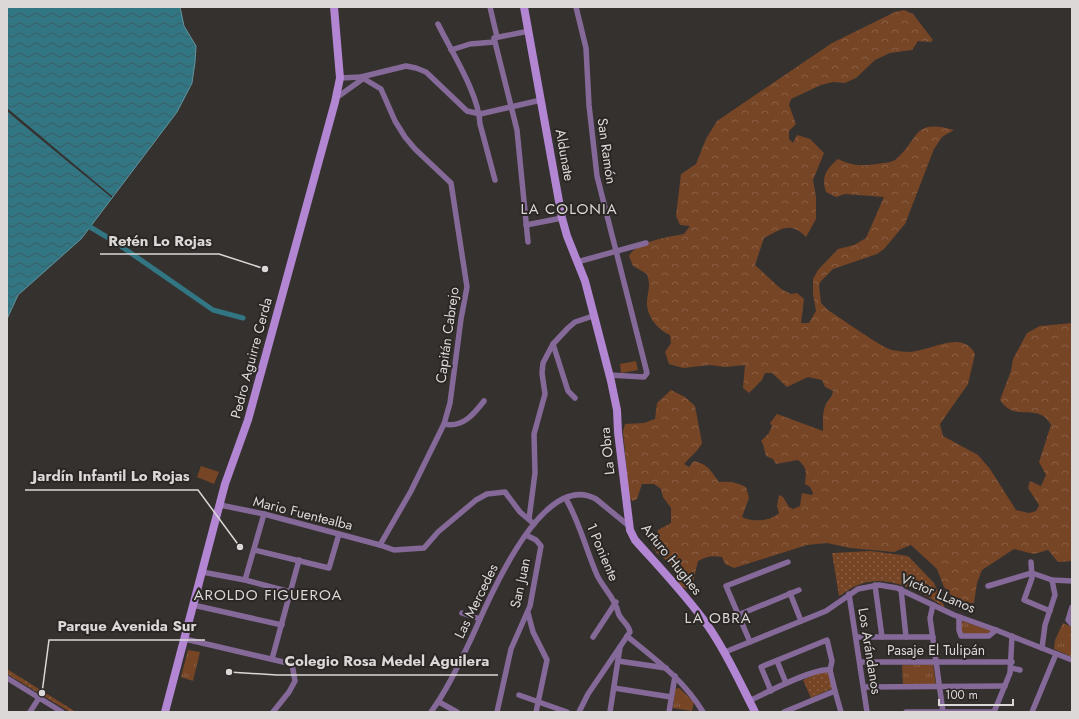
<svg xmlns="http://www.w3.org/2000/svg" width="1079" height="719" viewBox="0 0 1079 719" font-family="Jost,sans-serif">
<defs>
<pattern id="grass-tufts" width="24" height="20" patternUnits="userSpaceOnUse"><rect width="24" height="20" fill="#764526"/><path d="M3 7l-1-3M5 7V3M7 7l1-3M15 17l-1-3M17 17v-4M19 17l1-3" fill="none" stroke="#895f45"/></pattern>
<pattern id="forest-crowns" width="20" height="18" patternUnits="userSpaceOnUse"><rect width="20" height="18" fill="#764526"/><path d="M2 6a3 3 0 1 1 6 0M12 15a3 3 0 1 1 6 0" fill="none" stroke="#895f45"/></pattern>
<pattern id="park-dots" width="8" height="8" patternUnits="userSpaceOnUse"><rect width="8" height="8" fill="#764526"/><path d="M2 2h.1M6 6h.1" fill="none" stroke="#895f45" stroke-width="1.8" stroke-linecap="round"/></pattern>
<pattern id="water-waves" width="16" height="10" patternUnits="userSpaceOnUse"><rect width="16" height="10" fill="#327583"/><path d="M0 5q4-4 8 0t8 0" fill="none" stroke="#395e65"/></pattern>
</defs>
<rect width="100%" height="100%" fill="#35312f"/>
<!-- grass -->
<g fill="url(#grass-tufts)">
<polygon points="962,621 992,631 989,635 962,633 960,622"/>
<polygon points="1063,623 1072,627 1072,657 1054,649 1055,640"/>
<polygon points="188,650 200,652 193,681 181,677"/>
<polygon points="933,664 936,685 903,685 902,665"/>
<polygon points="679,688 694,702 692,711 673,708 675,689"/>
</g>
<!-- forest -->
<path fill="url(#forest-crowns)" d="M904 10 913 14 933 40 931 42 918 41 912 50 890 53 875 60 856 78 845 83 833 82 821 85 791 99 789 105 796 124 789 131V139L793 143 797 135 810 139 824 153 813 180 816 197V219L806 237C790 221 782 229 764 238L755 265 781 289 791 294 797 293 804 299 801 323H809L816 311 813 294V279L818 270 838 249 854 245 866 238 884 197 845 194 836 197 826 192C821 177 826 169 838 159 855 167 865 166 883 163 887 163 892 162 895 160 920 140 911 118 954 130L942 137 934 149 905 224 884 249 877 254 833 269 821 281 819 285 821 303 829 311C841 318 882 348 892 350 898 351 905 352 910 352 931 351 962 329 975 354L968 384 940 424 943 436 978 455 990 469 1016 510 1029 513 1036 511 1039 505 1028 488 1030 481 1041 486 1046 475 1039 462 1051 425C1038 401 1016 424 1000 400L1011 371 1013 359 1027 333 1040 326 1072 323V561L1058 562 1048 550 1034 554 1014 549 982 570 977 583 974 603H966L951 595 944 587 937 569 911 545 894 552 850 548 827 543 807 545 734 568 725 564 722 557C712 555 706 557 698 561L692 586 687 589 680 586 671 564 657 553 652 546 658 530 671 523V508L663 497 661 489 654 484H642L637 499 633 501 629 498 623 431 625 424 644 423 655 419 657 403 671 390 685 397 695 406 702 443C699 450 690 457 684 464L689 467 694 461C709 465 710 470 719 482 729 481 737 482 746 487L749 498 742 517C752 522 770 522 779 513L777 506 779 495 783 497 789 507 793 509 800 506 802 493 812 495 813 493 810 487 805 484C806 472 808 469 798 460L776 464 773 459 766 456 763 444 761 441 769 433 772 426 770 423 777 414 823 431C823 422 822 410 827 402 830 398 832 397 833 391L825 387 822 380 808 377 787 387 772 373H765L762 380 749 393 743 388 745 365 725 367 710 365 683 368 669 364 665 352 671 343 670 335C658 330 646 316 647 301 648 290 651 286 647 274L633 266 629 256C637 241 669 237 684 234L690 226 680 225 676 216 681 174 696 164 706 139 717 121 832 43 895 12Z"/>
<!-- park -->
<g fill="url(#park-dots)">
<path d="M871 551 908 556 934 583 945 608C923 592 889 574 861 584 853 586 846 592 839 596L832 553Z"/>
<polygon points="7,669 76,712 70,712 7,674"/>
<polygon points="824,670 828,671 833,688 811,698 803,680"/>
</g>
<!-- pitch -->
<g fill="#764526">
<polygon points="636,361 638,370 621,373 620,364"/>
<polygon points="201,466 219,472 214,484 197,477"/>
</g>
<!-- water -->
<polygon fill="url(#water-waves)" stroke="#65939c" points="7,7 180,7 184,26 196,46 195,62 192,83 177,112 81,239 18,295 7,319"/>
<!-- pier -->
<polygon fill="#35312f" points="7,108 112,196 112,198 21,123 7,111"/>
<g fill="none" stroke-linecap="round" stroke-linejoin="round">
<!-- canal -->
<polyline stroke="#327583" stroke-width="5" points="90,227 112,240 213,310 243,318"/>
<!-- street -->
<g stroke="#856999" stroke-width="5.5">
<polyline points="490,7 497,37"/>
<polyline points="576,7 586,48 589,105 597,176 647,373 644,377 609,375"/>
<path d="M438 24C451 51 479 94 480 124L495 180"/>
<polyline points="451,50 470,44 494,42"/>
<polyline points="361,77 381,89 395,121 405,137 415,149 451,183 467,287 461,319 450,403 444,424 411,491 380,545"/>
<polyline points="340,78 361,77 406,66 416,68 426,72 467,111 480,114 541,100"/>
<polyline points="336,98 364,78"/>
<polyline points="526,225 562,218"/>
<polyline points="528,242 517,130 494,38 529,31"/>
<polyline points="577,262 646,243"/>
<polyline points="553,344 568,391 575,398"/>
<path d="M444 424C463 428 474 414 484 401"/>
<path d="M566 499C580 523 586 550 597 575 603 588 615 598 618 612 619 619 629 624 630 632L588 694 579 712"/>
<polyline points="220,505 264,514 380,545 394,550 424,548 438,532 476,500 487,494 505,492 520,512 534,524"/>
<polyline points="529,519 535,473 534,434 545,394 542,373 543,363 553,344 568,328 575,322 593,316"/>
<polyline points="254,550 329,568 339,534"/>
<polyline points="1031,562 1032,578 1024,600 1050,611"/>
<polyline points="202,572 245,580 290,592"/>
<polyline points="245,580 264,514"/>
<polyline points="875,585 882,637"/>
<polyline points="988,586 1032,573 1052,580 1072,581"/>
<polyline points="901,589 906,637"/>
<polyline points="790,593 801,621"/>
<polyline points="849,594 867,712"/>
<polyline points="193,605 282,625"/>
<polyline points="933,605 930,618 943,712"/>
<polyline points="1072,607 1068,620 1072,624"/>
<polyline points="462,613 480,619"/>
<polyline points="528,613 533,632 547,660 536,712"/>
<polyline points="738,615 799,590"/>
<polyline points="959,617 959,630 961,636 989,636 996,630"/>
<path d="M627 636C655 659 684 680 703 712"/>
<polyline points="593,637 616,602"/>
<polyline points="856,637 933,637"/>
<polyline points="185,639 292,664 295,681 289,692 273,712"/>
<polyline points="750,642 726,586 788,562"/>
<polyline points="1042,648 1045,625 1055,595 1052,580"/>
<polyline points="725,652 826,611 858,589 879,585 897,588 954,615 996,630 1072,660"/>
<polyline points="272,659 299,560"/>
<polyline points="618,661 666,668"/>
<polyline points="777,661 786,683"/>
<polyline points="860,662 1012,662"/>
<polyline points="1011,668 1020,670"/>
<polyline points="7,678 62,712"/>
<polyline points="864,687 1005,686"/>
<polyline points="614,688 671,697"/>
<polyline points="771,691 761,667 827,640 832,661 830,670"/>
<polyline points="835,691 841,712"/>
<polyline points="519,695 567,712"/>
<path d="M749 701C766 693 815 667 830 670L835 691 784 712"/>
<polyline points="439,702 457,712"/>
<polyline points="30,712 39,698"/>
<path d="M431 712C447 690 459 664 471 639 487 604 541 469 596 499L629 526"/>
<polyline points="497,712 511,649 530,606 541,546 536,540 526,535"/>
<polyline points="610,712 620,647"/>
<polyline points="669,712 675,676"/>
<polyline points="906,712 995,712"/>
<polyline points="994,712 1010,673 1012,636"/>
<polyline points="1032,712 1056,654"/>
</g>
<!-- secondary -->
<g stroke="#b386d3" stroke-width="8">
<path d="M524 7 562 218 567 236 585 281 611 381 617 410 618 432 630 530 635 540C660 568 687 596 708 626 727 653 740 683 755 712"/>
<polyline points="165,712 225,484 248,420 335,102 340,78 334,7"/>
</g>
</g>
<g text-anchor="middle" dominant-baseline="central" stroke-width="4" stroke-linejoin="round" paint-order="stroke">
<!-- street labels -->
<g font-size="14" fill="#dbd8d7" stroke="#2b2725">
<text transform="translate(607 151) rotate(82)">San Ramón</text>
<text transform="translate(565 155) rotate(80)">Aldunate</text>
<text transform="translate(447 335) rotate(-82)">Capitán Cabrejo</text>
<text transform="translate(251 358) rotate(-75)">Pedro Aguirre Cerda</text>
<text transform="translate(607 451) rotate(-96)">La Obra</text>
<text transform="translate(303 513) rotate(14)">Mario Fuentealba</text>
<text transform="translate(603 552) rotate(67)">1 Poniente</text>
<text transform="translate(672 559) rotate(51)">Arturo Hughes</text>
<text transform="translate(520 583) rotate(-78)">San Juan</text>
<text transform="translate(938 593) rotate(23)">Victor LLanos</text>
<text transform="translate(476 601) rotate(-64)">Las Mercedes</text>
<text x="936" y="650">Pasaje El Tulipán</text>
<text transform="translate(870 651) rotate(81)">Los Arándanos</text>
</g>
<!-- neighbourhood labels -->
<g font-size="15" letter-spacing="1" fill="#dbd8d7" stroke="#2b2725">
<text x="569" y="209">LA COLONIA</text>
<text x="268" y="595">AROLDO FIGUEROA</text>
<text x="718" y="618">LA OBRA</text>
</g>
</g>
<!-- callouts -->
<path fill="none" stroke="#dbd8d7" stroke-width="1.5" d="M265 269L219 254H100M240 547L198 490H25M42 693L49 640H205M229 672L277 675H498"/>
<g fill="#dbd8d7" stroke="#2b2725" stroke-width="1.5">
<circle cx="265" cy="269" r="4"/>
<circle cx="240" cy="547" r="4"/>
<circle cx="42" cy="693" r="4"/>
<circle cx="229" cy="672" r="4"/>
</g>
<g font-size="15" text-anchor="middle" font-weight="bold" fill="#dbd8d7" stroke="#2b2725" stroke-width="4" stroke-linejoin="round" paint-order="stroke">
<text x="160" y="246">Retén Lo Rojas</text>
<text x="111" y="481">Jardín Infantil Lo Rojas</text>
<text x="127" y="631">Parque Avenida Sur</text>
<text x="387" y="666">Colegio Rosa Medel Aguilera</text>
</g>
<!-- border -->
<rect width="1079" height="719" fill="none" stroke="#dbd8d7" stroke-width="16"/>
<!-- scale -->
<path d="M939 699v6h74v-6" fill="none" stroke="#dbd8d7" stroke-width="2"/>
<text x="945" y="699" font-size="12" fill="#dbd8d7" stroke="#2b2725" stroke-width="3" paint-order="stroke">100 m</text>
</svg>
